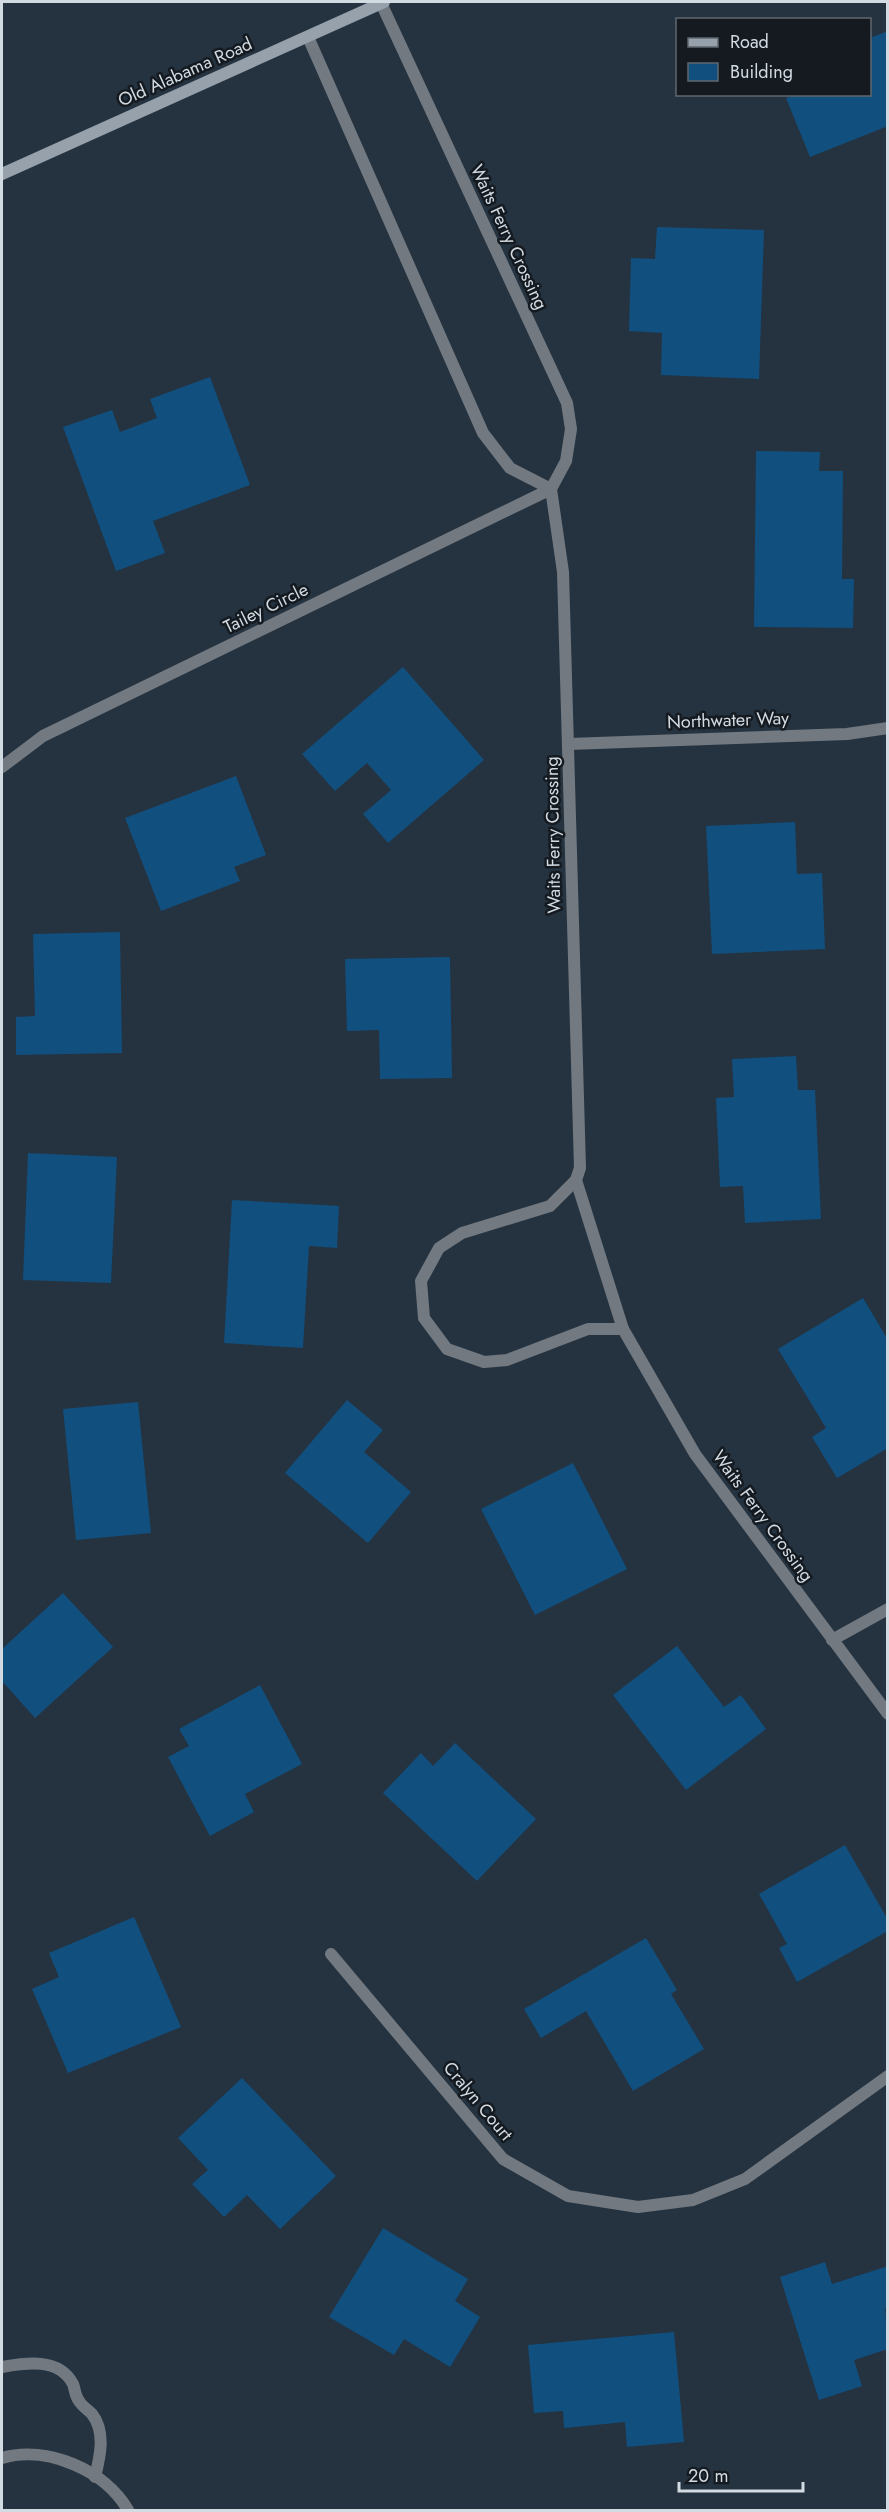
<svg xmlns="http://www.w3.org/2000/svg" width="889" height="2512" viewBox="0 0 889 2512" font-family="Jost,sans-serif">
<rect width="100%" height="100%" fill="#253340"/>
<!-- building -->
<g fill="#114f7e">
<polygon points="888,31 888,126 810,157 786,98 796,94 870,94 870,38"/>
<polygon points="657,227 764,230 759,379 661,375 662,333 629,331 631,258 655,259"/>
<polygon points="210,377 250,485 153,521 165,553 116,571 63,427 112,410 120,432 157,418 150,399"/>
<polygon points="756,451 820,452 819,471 843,471 842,579 854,579 853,628 754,627"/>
<polygon points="403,667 484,760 388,843 363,814 391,790 367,763 335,791 302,754"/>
<polygon points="236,776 266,855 234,867 240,881 161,911 125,818"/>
<polygon points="795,822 797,874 822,873 825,949 712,954 706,826"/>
<polygon points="120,932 122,1053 16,1055 16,1017 35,1016 33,934"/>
<polygon points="450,957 452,1078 380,1079 379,1030 347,1031 345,959"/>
<polygon points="796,1056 798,1090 815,1090 821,1219 745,1223 743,1186 720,1187 716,1098 734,1097 732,1059"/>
<polygon points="28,1153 117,1157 111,1283 23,1280"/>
<polygon points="232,1200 339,1206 337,1248 309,1246 303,1348 224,1343"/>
<polygon points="863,1298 888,1340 888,1448 837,1478 812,1437 826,1428 778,1349"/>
<polygon points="347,1400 383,1430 364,1452 411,1492 368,1543 285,1473"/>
<polygon points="138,1402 151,1533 76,1540 63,1409"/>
<polygon points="573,1463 627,1569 535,1615 481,1509"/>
<polygon points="63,1593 113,1647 35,1718 2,1681 2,1649"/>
<polygon points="677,1646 724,1707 741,1695 766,1729 686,1790 613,1695"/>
<polygon points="260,1685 302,1764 245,1794 254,1812 210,1836 168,1757 189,1746 179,1729"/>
<polygon points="455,1743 536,1819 477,1881 383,1793 421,1753 433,1766"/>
<polygon points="845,1845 888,1920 888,1931 797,1982 779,1948 787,1944 759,1894"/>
<polygon points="134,1917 181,2027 68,2073 32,1989 59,1977 49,1953"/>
<polygon points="646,1938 677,1990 671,1994 704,2049 633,2091 586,2011 541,2038 524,2009"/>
<polygon points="242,2078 336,2176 280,2229 247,2195 224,2217 192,2184 208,2170 178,2138"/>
<polygon points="383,2228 468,2279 455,2301 480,2317 450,2367 404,2339 394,2355 329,2317"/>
<polygon points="825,2262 832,2284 888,2266 888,2308 885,2308 888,2349 854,2360 862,2386 819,2400 780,2277"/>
<polygon points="674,2332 684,2442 627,2447 625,2422 564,2428 563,2411 534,2413 528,2345"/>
</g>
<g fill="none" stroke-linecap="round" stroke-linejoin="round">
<!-- service -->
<g stroke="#727980" stroke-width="12">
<path d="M2 2367C25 2363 59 2357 73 2384 75 2389 75 2396 79 2401 82 2406 88 2410 92 2414 106 2432 100 2457 95 2477"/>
<path d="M2 2458C47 2445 105 2470 128 2510"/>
</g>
<!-- minor -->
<g stroke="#727980" stroke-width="12">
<polyline points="381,3 567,403 571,429 566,461 551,489 563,572 580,1168 576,1180 623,1329 695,1454 888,1714"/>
<polyline points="308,37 483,433 510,468 551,489"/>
<polyline points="569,744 847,734 888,728"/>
<polyline points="2,767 43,736 551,489"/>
<polyline points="576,1180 550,1206 462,1233 439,1248 421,1281 424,1318 447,1349 484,1362 507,1360 588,1329 623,1329"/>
<polyline points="832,1640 888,1609"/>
<polyline points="331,1954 503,2159 568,2196 638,2207 693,2200 745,2179 888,2076"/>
</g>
<!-- secondary -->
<polyline stroke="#96a1ac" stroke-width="12" points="2,174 384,2"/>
</g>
<g text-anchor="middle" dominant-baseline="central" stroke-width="5" stroke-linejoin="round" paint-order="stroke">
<!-- street labels -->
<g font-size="18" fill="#d2dae2" stroke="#141a20">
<text transform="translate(185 72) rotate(-24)">Old Alabama Road</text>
<text transform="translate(509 237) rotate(65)">Waits Ferry Crossing</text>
<text transform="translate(266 608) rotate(-26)">Tailey Circle</text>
<text transform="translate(728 720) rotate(-2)">Northwater Way</text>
<text transform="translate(553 835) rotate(-91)">Waits Ferry Crossing</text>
<text transform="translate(763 1516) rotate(54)">Waits Ferry Crossing</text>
<text transform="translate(478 2101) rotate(50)">Cralyn Court</text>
</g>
</g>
<!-- border -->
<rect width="889" height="2512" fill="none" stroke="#d2dae2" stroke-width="6"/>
<!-- legend -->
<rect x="676" y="18" width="195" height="78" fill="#141a20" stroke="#60676e" stroke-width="1.5"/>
<rect x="688" y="38" width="30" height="9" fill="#96a1ac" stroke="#60676e" stroke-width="1.5"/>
<text x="730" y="48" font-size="18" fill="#d2dae2">Road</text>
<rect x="688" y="63" width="30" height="18" fill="#114f7e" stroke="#60676e" stroke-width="1.5"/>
<text x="730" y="78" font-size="18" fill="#d2dae2">Building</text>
<!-- scale -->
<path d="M679 2482v9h124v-9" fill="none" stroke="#d2dae2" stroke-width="3"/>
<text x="688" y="2482" font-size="18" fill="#d2dae2" stroke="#141a20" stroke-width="4.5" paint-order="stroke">20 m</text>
</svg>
